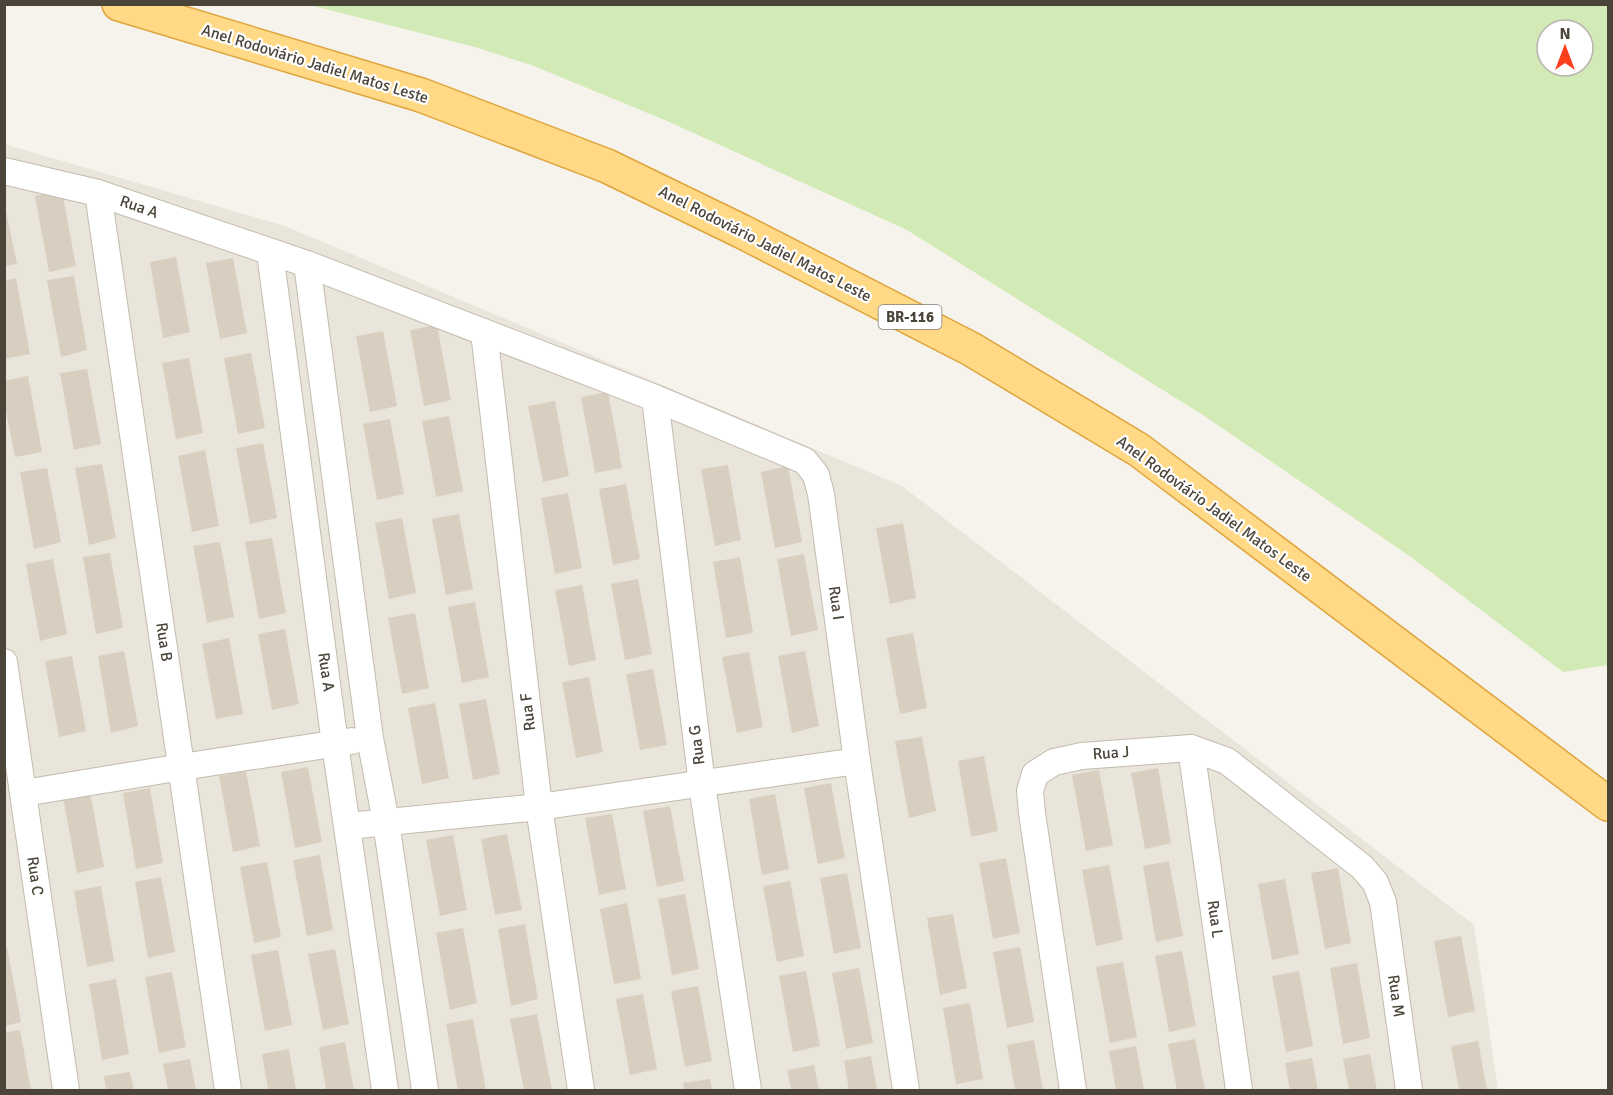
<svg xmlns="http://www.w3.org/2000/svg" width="1613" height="1095" viewBox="0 0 1613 1095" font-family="Signika,sans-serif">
<rect width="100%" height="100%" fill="#f6f3ec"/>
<!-- residential -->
<polygon fill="#eae5da" points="4,144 285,226 902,486 1474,925 1498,1090 5,1090"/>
<!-- green -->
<path fill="#d2eab5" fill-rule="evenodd" d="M310 5H1608V665L1563 672 1411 557 1203 415 907 230 667 121 534 66 475 47ZM1547 30H1583V66H1547Z"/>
<!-- building -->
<g fill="#d8cfc1">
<polygon points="62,191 76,266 49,272 35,196"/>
<polygon points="4,202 17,264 4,266"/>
<polygon points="176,257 190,332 163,338 150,262"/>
<polygon points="233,258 247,333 220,339 206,263"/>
<polygon points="74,276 87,350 61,357 47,280"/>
<polygon points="16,278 30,354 4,359 4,281"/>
<polygon points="437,325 451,400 424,406 410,330"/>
<polygon points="383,331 397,406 370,412 356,336"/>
<polygon points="251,353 265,428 238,434 224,358"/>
<polygon points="189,358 203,433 176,439 162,363"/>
<polygon points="87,369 101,444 74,450 60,373"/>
<polygon points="28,376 42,452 15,457 4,401 4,381"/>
<polygon points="608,392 622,468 595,473 581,397"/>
<polygon points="555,401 569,476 543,482 528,406"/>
<polygon points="449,416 463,491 436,497 422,421"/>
<polygon points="390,419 404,494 377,500 363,424"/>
<polygon points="263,443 277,518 250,524 236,448"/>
<polygon points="205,450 219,526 192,532 178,456"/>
<polygon points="102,464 116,538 89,545 75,468"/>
<polygon points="728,465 741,540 715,546 701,469"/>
<polygon points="788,466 802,542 775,548 761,472"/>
<polygon points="47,468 61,542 34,549 20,472"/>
<polygon points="626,484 640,559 613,565 599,489"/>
<polygon points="568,493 582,568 555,574 541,498"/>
<polygon points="459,514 473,589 446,595 432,519"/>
<polygon points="402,518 416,593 389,599 375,523"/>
<polygon points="903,523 916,598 890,604 876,528"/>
<polygon points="272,538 286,613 259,619 245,542"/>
<polygon points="220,542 234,617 207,623 193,546"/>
<polygon points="110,553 123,628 96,634 83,557"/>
<polygon points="804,554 818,630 791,636 777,559"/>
<polygon points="740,557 753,633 726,638 713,562"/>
<polygon points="53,559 67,634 40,641 26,564"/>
<polygon points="638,579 652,654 625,660 611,584"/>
<polygon points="582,585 596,660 569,666 555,590"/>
<polygon points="475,602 489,677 462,683 448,607"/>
<polygon points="415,613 429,688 402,694 388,618"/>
<polygon points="285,629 299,704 272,710 258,634"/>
<polygon points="913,633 927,708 900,714 886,638"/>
<polygon points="229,638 243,714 216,719 202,644"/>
<polygon points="124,651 138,726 111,733 98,656"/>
<polygon points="805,651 819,726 792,733 778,656"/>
<polygon points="749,652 763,727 737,733 722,657"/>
<polygon points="72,656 86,731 59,737 45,661"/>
<polygon points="653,669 667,745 640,750 626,674"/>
<polygon points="589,677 603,752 576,758 562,682"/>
<polygon points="486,699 500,774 473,780 459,704"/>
<polygon points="435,703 449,778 422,784 408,708"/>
<polygon points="922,737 936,811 909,818 895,741"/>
<polygon points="984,756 998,831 971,837 958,761"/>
<polygon points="308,767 322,842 295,848 281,772"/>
<polygon points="1158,768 1171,843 1145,849 1131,773"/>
<polygon points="1099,770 1113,845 1086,851 1072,775"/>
<polygon points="246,771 260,846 233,852 219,776"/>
<polygon points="831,783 845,858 818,864 804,788"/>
<polygon points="150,788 163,863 136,869 123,793"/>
<polygon points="90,792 104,867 77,873 63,797"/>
<polygon points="775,794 789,869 762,875 749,799"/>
<polygon points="670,806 684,881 657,887 643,811"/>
<polygon points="612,814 626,889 599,895 585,818"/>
<polygon points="507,834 522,910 495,915 481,839"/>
<polygon points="453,835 467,910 440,916 426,840"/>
<polygon points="320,855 333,930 307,936 293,860"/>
<polygon points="1006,858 1020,933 993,939 979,863"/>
<polygon points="1169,861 1183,936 1156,942 1143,866"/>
<polygon points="267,862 281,937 254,943 240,867"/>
<polygon points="1109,865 1123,940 1096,946 1082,870"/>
<polygon points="1338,868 1351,943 1325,949 1311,873"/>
<polygon points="847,873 861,948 834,954 820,878"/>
<polygon points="161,877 175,952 148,958 135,882"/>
<polygon points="1285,879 1299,954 1272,960 1258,884"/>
<polygon points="790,881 804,956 777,962 763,886"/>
<polygon points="101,886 114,961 87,967 74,891"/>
<polygon points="685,894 699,969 672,975 658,899"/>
<polygon points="627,903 641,979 614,984 600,909"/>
<polygon points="953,914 967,988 940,995 927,918"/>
<polygon points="525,924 538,999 511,1006 498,929"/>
<polygon points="463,928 477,1003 450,1010 436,933"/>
<polygon points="1461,936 1475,1011 1448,1017 1434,941"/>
<polygon points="4,947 7,947 21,1022 4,1026"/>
<polygon points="1020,947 1034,1022 1007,1028 993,952"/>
<polygon points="335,949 349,1024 323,1030 308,954"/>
<polygon points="278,950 292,1025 265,1031 251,955"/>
<polygon points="1182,951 1196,1026 1169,1032 1155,956"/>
<polygon points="1123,962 1137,1037 1110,1043 1096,967"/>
<polygon points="1357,963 1370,1038 1343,1044 1330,968"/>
<polygon points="859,968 873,1043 846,1049 832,973"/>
<polygon points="806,971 820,1046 793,1052 779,976"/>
<polygon points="1299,971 1313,1046 1286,1052 1272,976"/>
<polygon points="172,972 186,1047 159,1053 145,977"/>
<polygon points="116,979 129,1054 102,1060 89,984"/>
<polygon points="698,986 712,1061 685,1067 671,991"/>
<polygon points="643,994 657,1069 630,1075 616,999"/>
<polygon points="970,1003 983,1079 956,1084 943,1008"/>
<polygon points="537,1014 552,1090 524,1090 510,1019"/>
<polygon points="473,1019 486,1090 458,1090 446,1024"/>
<polygon points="20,1030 31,1090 4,1090 4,1033"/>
<polygon points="1195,1039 1205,1090 1177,1090 1168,1044"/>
<polygon points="1034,1040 1043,1090 1015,1090 1007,1045"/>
<polygon points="1478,1041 1487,1090 1459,1090 1451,1046"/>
<polygon points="345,1042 354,1090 326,1090 319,1047"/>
<polygon points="1136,1046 1144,1090 1116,1090 1109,1051"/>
<polygon points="289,1049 296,1090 268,1090 262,1054"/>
<polygon points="1370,1054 1377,1090 1349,1090 1343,1059"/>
<polygon points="871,1056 877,1090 849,1090 844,1061"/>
<polygon points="1312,1058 1318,1090 1290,1090 1285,1063"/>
<polygon points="190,1059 196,1090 168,1090 163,1064"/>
<polygon points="814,1065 819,1090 791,1090 787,1070"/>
<polygon points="130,1072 134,1090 106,1090 104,1076"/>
<polygon points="710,1079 712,1090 684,1090 683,1083"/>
</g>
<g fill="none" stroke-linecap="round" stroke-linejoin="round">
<!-- minor casing -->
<g stroke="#c2bbae" stroke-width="28">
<g id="minor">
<polyline points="4,171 98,193 307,264 655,398 805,461 816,475 821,494 857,761 906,1090"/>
<polyline points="98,193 228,1090"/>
<polyline points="270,253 335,744 385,1090"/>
<polyline points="307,264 370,738 386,822 425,1090"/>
<polyline points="484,332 539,807 581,1090"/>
<polyline points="655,398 702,785 748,1090"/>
<polyline points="4,662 66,1090"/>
<polyline points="1191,748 1239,1090"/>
<polyline points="24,793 182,767 352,741"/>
<polyline points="348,826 539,807 857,761"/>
<polyline points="1073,1090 1032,813 1030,791 1035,774 1054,762 1082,756 1191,748 1227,761 1362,867 1375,882 1383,902 1409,1090"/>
</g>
</g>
<!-- trunk casing -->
<g stroke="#e0a43c" stroke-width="36">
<polyline id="trunk" points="119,4 421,95 607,166 743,232 971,349 1139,450 1608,804"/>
</g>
<!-- minor -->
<use href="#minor" stroke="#fff" stroke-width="26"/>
<!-- trunk -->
<use href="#trunk" stroke="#ffd985" stroke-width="33"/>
</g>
<g text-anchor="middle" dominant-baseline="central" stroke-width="4.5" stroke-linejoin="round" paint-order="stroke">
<!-- shield labels -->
<rect fill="#fff" stroke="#817c74" stroke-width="1.5" x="878.5" y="305" width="63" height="24" rx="4.5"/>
<g font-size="15" font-weight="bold" fill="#4b4439">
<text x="910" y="317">BR-116</text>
</g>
<!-- street labels -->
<g font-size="16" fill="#4b4439" stroke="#fff">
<text transform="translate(315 64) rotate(17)">Anel Rodoviário Jadiel Matos Leste</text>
<text transform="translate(139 207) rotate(19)">Rua A</text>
<text transform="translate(765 244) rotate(27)">Anel Rodoviário Jadiel Matos Leste</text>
<text transform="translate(1214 509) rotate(36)">Anel Rodoviário Jadiel Matos Leste</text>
<text transform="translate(836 603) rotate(82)">Rua I</text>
<text transform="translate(164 642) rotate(82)">Rua B</text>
<text transform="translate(326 672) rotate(82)">Rua A</text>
<text transform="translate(528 712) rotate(-97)">Rua F</text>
<text transform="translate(697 745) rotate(-97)">Rua G</text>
<text transform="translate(1111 753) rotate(-4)">Rua J</text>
<text transform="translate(35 876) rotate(82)">Rua C</text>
<text transform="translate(1215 919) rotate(82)">Rua L</text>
<text transform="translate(1396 996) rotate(82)">Rua M</text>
</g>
</g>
<!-- border -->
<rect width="1613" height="1095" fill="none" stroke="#4b4439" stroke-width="12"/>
<!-- north arrow -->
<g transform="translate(1565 48)"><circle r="28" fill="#ffffff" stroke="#b7b4b0" stroke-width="1.5"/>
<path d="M0-4.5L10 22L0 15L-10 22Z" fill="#fc3f1d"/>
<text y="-9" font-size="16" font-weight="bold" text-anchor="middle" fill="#4b4439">N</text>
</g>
</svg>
